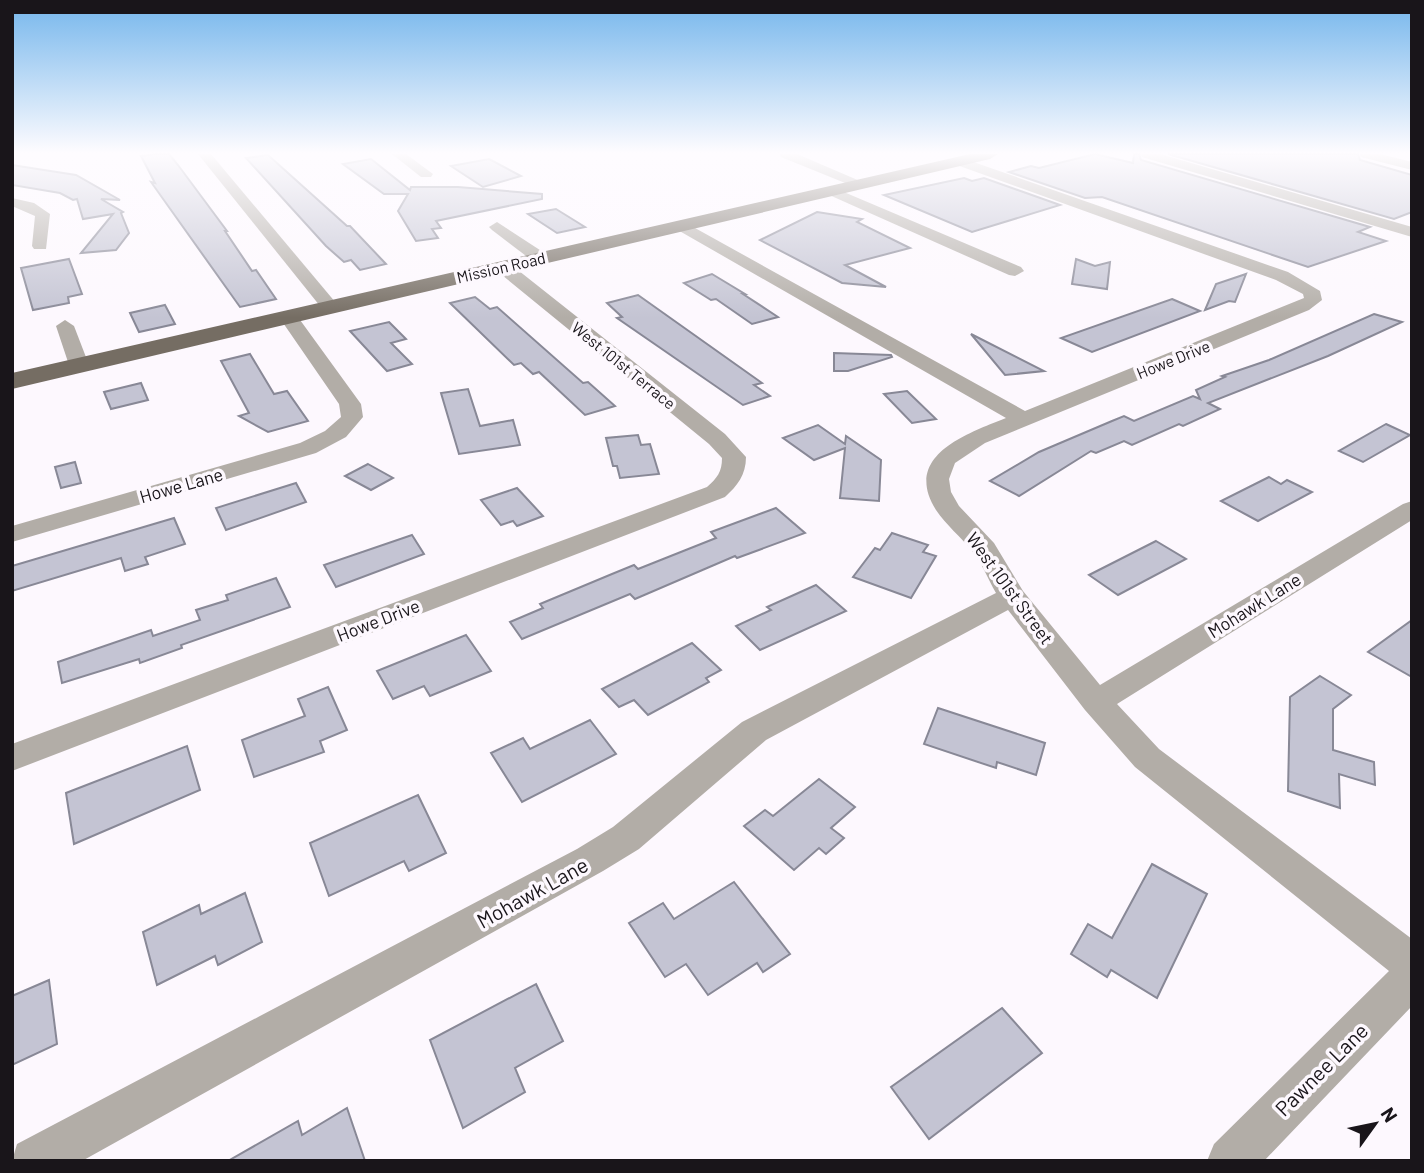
<svg xmlns="http://www.w3.org/2000/svg" width="1424" height="1173" viewBox="0 0 1424 1173" font-family="Barlow,sans-serif">
<rect width="100%" height="100%" fill="#fdf8fe"/>
<!-- building -->
<g fill="#c4c4d3" stroke="#888896" stroke-width="2">
<polygon points="155,154 169,154 178,165 227,231 225,231 252,271 256,270 276,299 240,307 151,182 155,183 141,156"/>
<polygon points="1095,154 1133,163 1134,154 1139,154 1141,160 1370,227 1358,232 1386,241 1308,267 1102,197 1085,198 1009,172 1031,166 1039,168"/>
<polygon points="1168,154 1358,154 1360,160 1412,175 1412,212 1394,219"/>
<polygon points="268,155 347,226 350,226 386,264 360,270 351,260 344,262 326,246 246,158"/>
<polygon points="371,159 410,190 411,187 458,187 542,194 542,199 436,221 441,228 432,229 438,238 416,241 398,211 408,194 384,194 343,164"/>
<polygon points="489,159 521,176 483,187 451,166"/>
<polygon points="12,165 76,175 120,200 101,199 123,212 121,213 129,233 116,250 81,253 113,214 83,219 77,199 73,200 60,193 12,185"/>
<polygon points="964,178 972,181 984,178 1060,205 972,232 884,195"/>
<polygon points="556,209 585,227 557,233 528,214"/>
<polygon points="817,212 862,219 857,222 910,248 845,265 886,287 842,283 760,240"/>
<polygon points="69,259 82,294 68,297 69,303 33,310 21,268"/>
<polygon points="1076,259 1095,266 1110,262 1107,289 1072,284"/>
<polygon points="712,274 745,294 743,294 778,317 752,324 716,299 711,300 684,283"/>
<polygon points="1246,274 1235,302 1229,301 1205,310 1216,284"/>
<polygon points="638,295 762,383 754,385 770,396 743,405 617,318 622,317 607,303"/>
<polygon points="475,297 490,309 497,307 583,383 588,382 615,406 585,415 539,372 533,374 521,363 514,365 450,303"/>
<polygon points="1172,299 1200,311 1092,352 1061,338"/>
<polygon points="165,305 175,324 139,332 130,313"/>
<polygon points="1374,314 1402,322 1328,356 1208,403 1220,409 1183,426 1179,424 1132,445 1124,441 1096,453 1091,451 1019,496 990,481 1039,452 1112,421 1124,416 1134,421 1193,396 1200,399 1196,390 1225,377 1222,376 1269,360"/>
<polygon points="389,322 406,339 391,343 412,364 387,371 350,331"/>
<polygon points="971,334 1044,371 1005,375"/>
<polygon points="834,353 891,355 892,357 848,371 834,371"/>
<polygon points="250,354 274,394 287,391 308,421 268,432 239,416 249,413 221,361"/>
<polygon points="141,383 148,400 111,409 104,392"/>
<polygon points="468,389 480,426 513,420 520,445 459,454 441,393"/>
<polygon points="907,391 936,419 912,423 884,394"/>
<polygon points="1386,424 1410,435 1363,462 1339,451"/>
<polygon points="818,425 845,444 846,436 881,460 879,501 840,498 845,448 814,460 783,438"/>
<polygon points="638,435 641,445 650,444 659,474 620,478 617,466 613,466 606,438"/>
<polygon points="75,462 81,483 61,488 55,467"/>
<polygon points="368,464 393,478 371,490 345,476"/>
<polygon points="1269,477 1281,484 1287,480 1312,492 1258,521 1221,501"/>
<polygon points="296,483 306,502 226,530 216,508"/>
<polygon points="517,488 543,516 517,526 513,521 501,525 481,500"/>
<polygon points="776,508 805,533 737,558 735,556 635,599 630,594 522,639 510,622 543,608 540,604 612,574 634,565 638,569 716,538 711,532"/>
<polygon points="174,518 185,544 145,557 148,564 125,571 121,558 12,591 12,566"/>
<polygon points="892,533 928,545 923,552 936,556 911,598 853,577 875,548 880,550"/>
<polygon points="412,535 424,554 336,587 324,565"/>
<polygon points="1156,541 1186,559 1118,595 1089,575"/>
<polygon points="276,578 290,607 181,645 182,648 140,663 139,659 62,683 58,662 151,630 153,636 200,620 196,610 228,600 226,595"/>
<polygon points="816,585 846,611 760,650 736,626 771,610 767,607"/>
<polygon points="1412,620 1412,677 1368,652"/>
<polygon points="466,635 491,671 430,696 424,686 393,699 377,671"/>
<polygon points="692,643 721,670 706,678 709,682 648,715 634,700 619,707 602,689"/>
<polygon points="1320,676 1351,695 1333,709 1333,750 1374,762 1375,785 1339,774 1340,808 1288,791 1290,697"/>
<polygon points="328,687 347,730 320,741 324,752 254,777 242,740 305,716 298,699"/>
<polygon points="938,708 1045,743 1036,775 997,762 996,768 924,744"/>
<polygon points="590,720 616,754 522,802 491,753 523,738 530,749"/>
<polygon points="187,746 200,790 74,844 66,793"/>
<polygon points="819,779 855,807 831,828 844,838 826,854 819,848 794,870 744,826 765,810 773,816"/>
<polygon points="418,795 446,853 409,871 404,861 329,896 310,843"/>
<polygon points="1152,864 1207,894 1157,998 1111,970 1107,977 1071,954 1088,924 1112,938"/>
<polygon points="734,882 790,954 763,972 757,963 708,995 686,964 665,977 629,923 663,903 674,919"/>
<polygon points="245,893 262,942 218,965 215,956 157,985 143,932 199,905 201,914"/>
<polygon points="49,980 57,1044 12,1065 12,996"/>
<polygon points="536,984 563,1041 515,1068 525,1092 463,1128 430,1040"/>
<polygon points="1002,1008 1042,1053 929,1139 891,1087"/>
<polygon points="347,1108 365,1161 228,1161 298,1121 302,1135"/>
</g>
<g fill="none" stroke-linecap="round" stroke-linejoin="round">
<!-- minor -->
<g fill="#b2ada7" fill-rule="evenodd">
<polygon points="198,154 211,154 336,303 339,307 336,311 324,311"/>
<polygon points="392,154 406,154 433,174 431,177 421,177"/>
<polygon points="780,154 797,154 867,184 860,188 855,187 781,157"/>
<polygon points="1141,154 1160,154 1412,227 1412,237 1142,157"/>
<polygon points="1360,154 1380,154 1412,162 1412,170 1361,157"/>
<path d="M959 157 1288 272 1320 291 1322 300 1309 310 985 443 955 463 949 479 951 492 959 506 994 543 1023 591 1100 685 1403 504 1412 501V520L1117 704 1159 749 1412 939V1006L1264 1161H1207L1214 1144 1389 971 1135 767 1085 710 1008 610 766 740 639 849 603 871 82 1161H12L17 1144 577 849 613 827 742 722 996 593C988 579 982 563 972 551 961 537 946 525 936 510 902 456 966 434 1006 418L676 229 673 226 676 223H686L1025 411 1304 298 1303 294 1276 280 954 164V158Z"/>
<polygon points="832,187 1021,267 1024,271 1015,276 1009,275 827,194 825,191"/>
<polygon points="12,198 34,203 50,214 46,249 34,249 32,246 35,216 12,206"/>
<polygon points="497,222 546,254 548,258 546,262 534,262 492,230 489,227"/>
<path d="M503 262 509 263 725 434 746 457C746 475 737 486 725 497L12 771V744L707 487C717 478 722 472 722 458L709 444 497 271 495 267 497 263Z"/>
<polygon points="288,311 295,313 361,404 363,417 346,437 316,453 12,542 12,526 300,443 325,431 341,417 339,404 279,317"/>
<polygon points="65,320 74,326 89,365 86,369 72,369 69,365 56,326"/>
</g>
<!-- major -->
<polygon fill="#756d63" fill-rule="evenodd" points="970,154 998,154 990,159 12,389 12,373"/>
</g>
<!-- sky -->
<linearGradient id="sky" x2="0" y2="1"><stop stop-color="#75b6ec"/><stop offset="0.48" stop-color="#fefcff"/><stop offset="1" stop-color="#fefcff" stop-opacity="0"/></linearGradient>
<rect width="1424" height="318" fill="url(#sky)"/>
<g text-anchor="middle" dominant-baseline="central" stroke-width="7" stroke-linejoin="round" paint-order="stroke">
<!-- far-street labels -->
<g font-size="16" fill="#19151a" stroke="#fdf8fe">
<text transform="translate(501 267) rotate(-13)">Mission Road</text>
<text transform="translate(1173 359) rotate(-22)">Howe Drive</text>
<text transform="translate(624 365) rotate(39)">West 101st Terrace</text>
</g>
<!-- street labels -->
<g font-size="18" fill="#19151a" stroke="#fdf8fe">
<text transform="translate(181 485) rotate(-16)">Howe Lane</text>
<text transform="translate(1010 588) rotate(54)">West 101st Street</text>
<text transform="translate(1254 605) rotate(-32)">Mohawk Lane</text>
<text transform="translate(378 620) rotate(-21)">Howe Drive</text>
</g>
<!-- near-street labels -->
<g font-size="21" fill="#19151a" stroke="#fdf8fe">
<text transform="translate(532 892) rotate(-29)">Mohawk Lane</text>
<text transform="translate(1321 1069) rotate(-45)">Pawnee Lane</text>
</g>
</g>
<!-- border -->
<rect width="1424" height="1173" fill="none" stroke="#19151a" stroke-width="28"/>
<!-- north arrow -->
<g transform="translate(1375 1124) rotate(57)" stroke="#fdf8fe" stroke-width="5" paint-order="stroke">
<path d="M0-5L12 26L0 18L-12 26Z" fill="#19151a"/>
<text y="-10" font-size="19" font-weight="bold" text-anchor="middle" fill="#19151a">N</text>
</g>
</svg>
